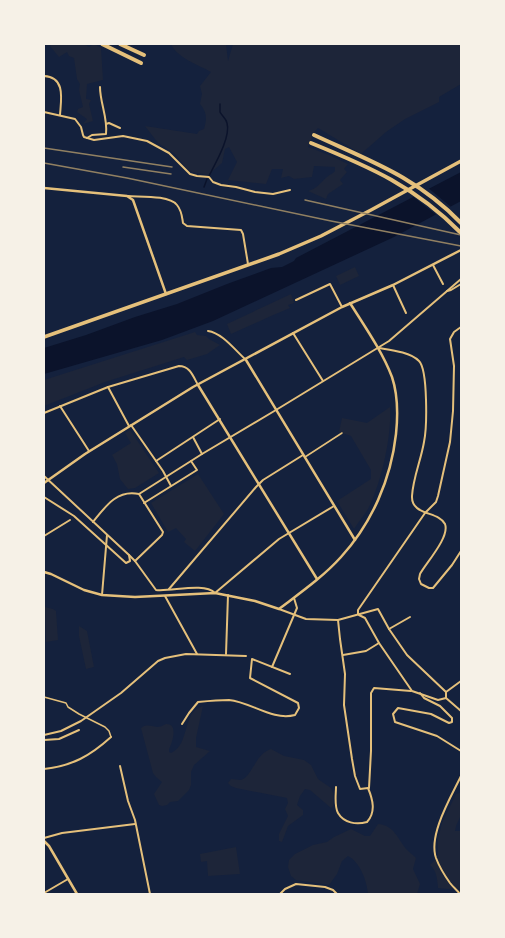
<svg xmlns="http://www.w3.org/2000/svg" width="505" height="938" viewBox="0 0 505 938" font-family="'DM Sans',sans-serif">
<rect width="100%" height="100%" fill="#14213d"/>
<!-- green -->
<g fill="#1d2539">
<polygon points="52,44 84,44 89,47 94,44 101,48 103,80 87,84 86,99 91,100 89,104 93,121 83,124 87,119 77,112 78,109 83,107 79,90 80,84 77,79 74,58 69,56 67,52 59,57 50,46"/>
<path d="M171 44H226L228 61 233 44H461V84L439 97V102L405 119 386 132 361 154 318 128 315 131 308 147 329 155 348 164 344 169 347 172 340 180 343 184 328 194 326 199 308 191C317 189 320 183 327 177 330 174 333 174 335 171V167L314 166 312 177 294 179 289 176 281 178 283 169H272L266 184 228 180 237 162 229 147 225 149 222 163 208 175 192 172 187 169 175 154 158 143 145 126 197 134 199 131 204 129C207 119 207 112 200 104L202 94 200 86 211 72C199 65 177 58 171 44Z"/>
<polygon points="355,267 359,276 340,285 336,276"/>
<polygon points="291,294 294,303 288,305 290,308 271,316 231,334 227,324"/>
<polygon points="195,332 197,335 206,336 209,339 220,345 207,354 187,360 184,357 105,382 44,406 44,380"/>
<path d="M390 407C392 436 381 484 368 509 364 516 358 522 354 529L337 501 371 479V470L351 436 339 432 342 418 367 423Z"/>
<polygon points="130,430 159,473 135,488 128,489 120,479 117,464 112,455 131,443 125,433"/>
<polygon points="198,474 224,514 195,551 184,542 186,539 176,528 168,532 151,503"/>
<polygon points="45,607 53,609 56,611 58,640 46,642"/>
<polygon points="79,626 87,631 94,667 86,669 79,636"/>
<path d="M203 706 196 738V747L210 751 194 765 191 772V785L189 790 178 801 170 802 167 805 162 806 159 805 154 794 162 782 156 777 153 773 141 728C146 724 151 726 157 727 161 727 163 725 166 724 179 723 172 744 169 749V752L171 753C191 744 181 712 203 706Z"/>
<path d="M271 749 284 756 304 760 311 765 318 779 331 788 333 793V806L331 808 310 790 305 789 300 796 297 805 303 810V815L288 826 282 842 279 841V834L288 816 285 809 288 803 287 798 236 788 231 786 228 783 231 779C234 779 238 780 241 780 252 777 255 754 271 749Z"/>
<path d="M459 793H461V815L456 826 455 831H461V890L456 888 448 889 438 888C437 879 437 871 430 865L438 857V839L442 823 456 794Z"/>
<path d="M378 824C394 825 398 839 406 849 409 852 413 855 416 858L413 869 420 884 417 894H368C367 881 360 862 348 856L342 861 337 874 329 885 296 880 291 876 288 867 289 860 295 854 313 845 327 842 334 837 351 829 365 836H370Z"/>
<polygon points="236,847 240,874 208,876 207,861 201,862 200,854"/>
</g>
<!-- water -->
<polygon fill="#0b132b" points="461,172 461,201 394,237 213,321 162,340 44,374 44,348 86,335 135,317 177,304 227,284 271,268 282,267 294,261 296,258"/>
<!-- pier -->
<polygon fill="#14213d" points="427,187 445,202 452,208 438,216 411,195"/>
<g fill="none" stroke-linecap="round" stroke-linejoin="round">
<!-- stream -->
<g stroke="#0b132b" stroke-width="1.5">
<path d="M209 176C215 164 231 137 227 123 226 118 222 116 220 112V104"/>
<polyline points="204,187 207,179"/>
</g>
<!-- pedestrian -->
<g stroke="#e5c07b" stroke-width="1.5">
<polyline points="305,457 342,433"/>
<polyline points="44,697 66,703 68,707 79,714 105,727 109,731 111,737"/>
</g>
<!-- minor -->
<g stroke="#e5c07b" stroke-width="2">
<path d="M44 76C66 77 61 100 60 115"/>
<polyline points="44,112 75,119 81,127 83,135 84,137 94,140 123,136 147,141 169,153 190,174 197,176 209,177 213,182 221,185 236,187 255,192 273,194 290,190"/>
<polyline points="106,124 109,123 120,128"/>
<path d="M87 138 92 135 106 134C108 118 100 103 100 87"/>
<path d="M128 196C140 197 169 195 177 205 182 211 182 217 183 223L187 226 241 230 243 234 248 264"/>
<polyline points="433,265 443,284"/>
<polyline points="393,285 406,313"/>
<polyline points="447,291 451,290 461,284"/>
<polyline points="296,300 330,284 342,307"/>
<path d="M208 331C222 333 234 349 245 359"/>
<polyline points="293,333 323,381"/>
<path d="M379 348C391 350 410 352 419 361 428 370 427 428 424 442 421 460 413 478 412 496 411 516 439 511 445 524 450 537 426 563 420 574L419 579 421 584 429 588H433L452 565 461 551"/>
<polyline points="108,387 129,426"/>
<polyline points="60,406 89,451"/>
<path d="M44 413 108 387 179 366C190 366 193 376 198 385"/>
<polyline points="131,425 163,471 171,486"/>
<polyline points="193,437 202,454"/>
<polyline points="156,461 220,419"/>
<polyline points="44,476 129,555 130,561 126,563 74,516 44,497"/>
<polyline points="139,494 202,454 276,410 389,341 461,279"/>
<polyline points="144,503 197,470 191,461"/>
<path d="M93 522C105 507 117 489 139 494"/>
<polyline points="44,536 70,520"/>
<path d="M129 555 135 561 156 590C171 592 204 582 215 593L279 539 334 506"/>
<polyline points="135,561 162,535 163,532 139,494"/>
<polyline points="169,589 256,487 263,480 303,455"/>
<polyline points="102,595 107,535"/>
<polyline points="165,596 197,654"/>
<polyline points="279,609 306,619 338,620 378,609 389,629 407,655 446,692 446,698"/>
<polyline points="358,614 358,610 425,513 436,502 438,496 450,442 453,411 454,366 450,339 454,332 461,327"/>
<polyline points="359,615 365,618 379,643 412,691 438,700 446,698 461,711"/>
<polyline points="389,629 410,617"/>
<polyline points="226,654 228,595"/>
<polyline points="343,655 366,651 379,643"/>
<polyline points="272,667 297,608 294,598"/>
<polyline points="446,692 461,681"/>
<polyline points="420,693 424,698 440,706 452,718 452,722 449,723 431,714 398,708 393,714 395,722 437,736 461,751"/>
<path d="M182 724 189 713 198 702C208 701 219 700 229 700 251 702 272 721 295 715L299 708 298 703 250 678 252 659 290 674"/>
<polyline points="44,735 61,731 81,721 121,693 158,661 165,658 186,654 246,656"/>
<polyline points="44,740 59,739 79,730"/>
<polyline points="120,766 128,801 135,820 150,894"/>
<path d="M44 769C72 766 90 756 111 737"/>
<path d="M336 787C336 794 334 806 338 813 344 823 356 825 367 822 376 812 373 800 368 788L360 789 355 776 352 759 344 705 345 674 340 639 338 620"/>
<polyline points="369,788 371,751 371,693 374,688 411,691"/>
<polyline points="44,838 62,833 135,824"/>
<polyline points="44,893 68,879"/>
<polyline points="280,894 285,889 296,884 325,887 333,890 337,894"/>
<path d="M460 894C457 890 453 887 450 883 445 876 439 866 436 858 428 835 451 797 461 776"/>
</g>
<!-- tertiary -->
<g stroke="#e5c07b" stroke-width="2.5">
<polyline points="44,188 127,196 133,200 166,294"/>
<polyline points="246,360 355,540"/>
<polyline points="198,385 317,579"/>
<polyline points="44,483 85,454 193,387 342,307 393,285 461,250"/>
<path d="M44 572 51 574 84 590 102 595 135 597 215 593 255 601 279 609C300 593 323 577 341 557 372 523 391 479 396 434 398 415 398 395 392 377 382 351 365 327 350 303"/>
<polyline points="44,841 49,846 77,894"/>
</g>
<!-- primary -->
<polyline stroke="#e5c07b" stroke-width="3.5" points="44,337 279,254 321,236 371,210 461,161"/>
<!-- motorway -->
<g stroke="#e5c07b" stroke-width="4">
<polyline points="102,44 141,63"/>
<polyline points="120,44 144,55"/>
<path d="M314 135C370 161 417 177 461 223"/>
<path d="M311 143C370 167 416 187 461 233"/>
</g>
<!-- rail -->
<g stroke="#918062" stroke-width="1.5">
<polyline points="44,148 172,167"/>
<polyline points="44,163 127,178 331,221 461,246"/>
<polyline points="123,167 171,174"/>
<polyline points="305,200 461,235"/>
</g>
</g>
<!-- border -->
<rect width="505" height="938" fill="none" stroke="#f6f1e7" stroke-width="90"/>
</svg>
